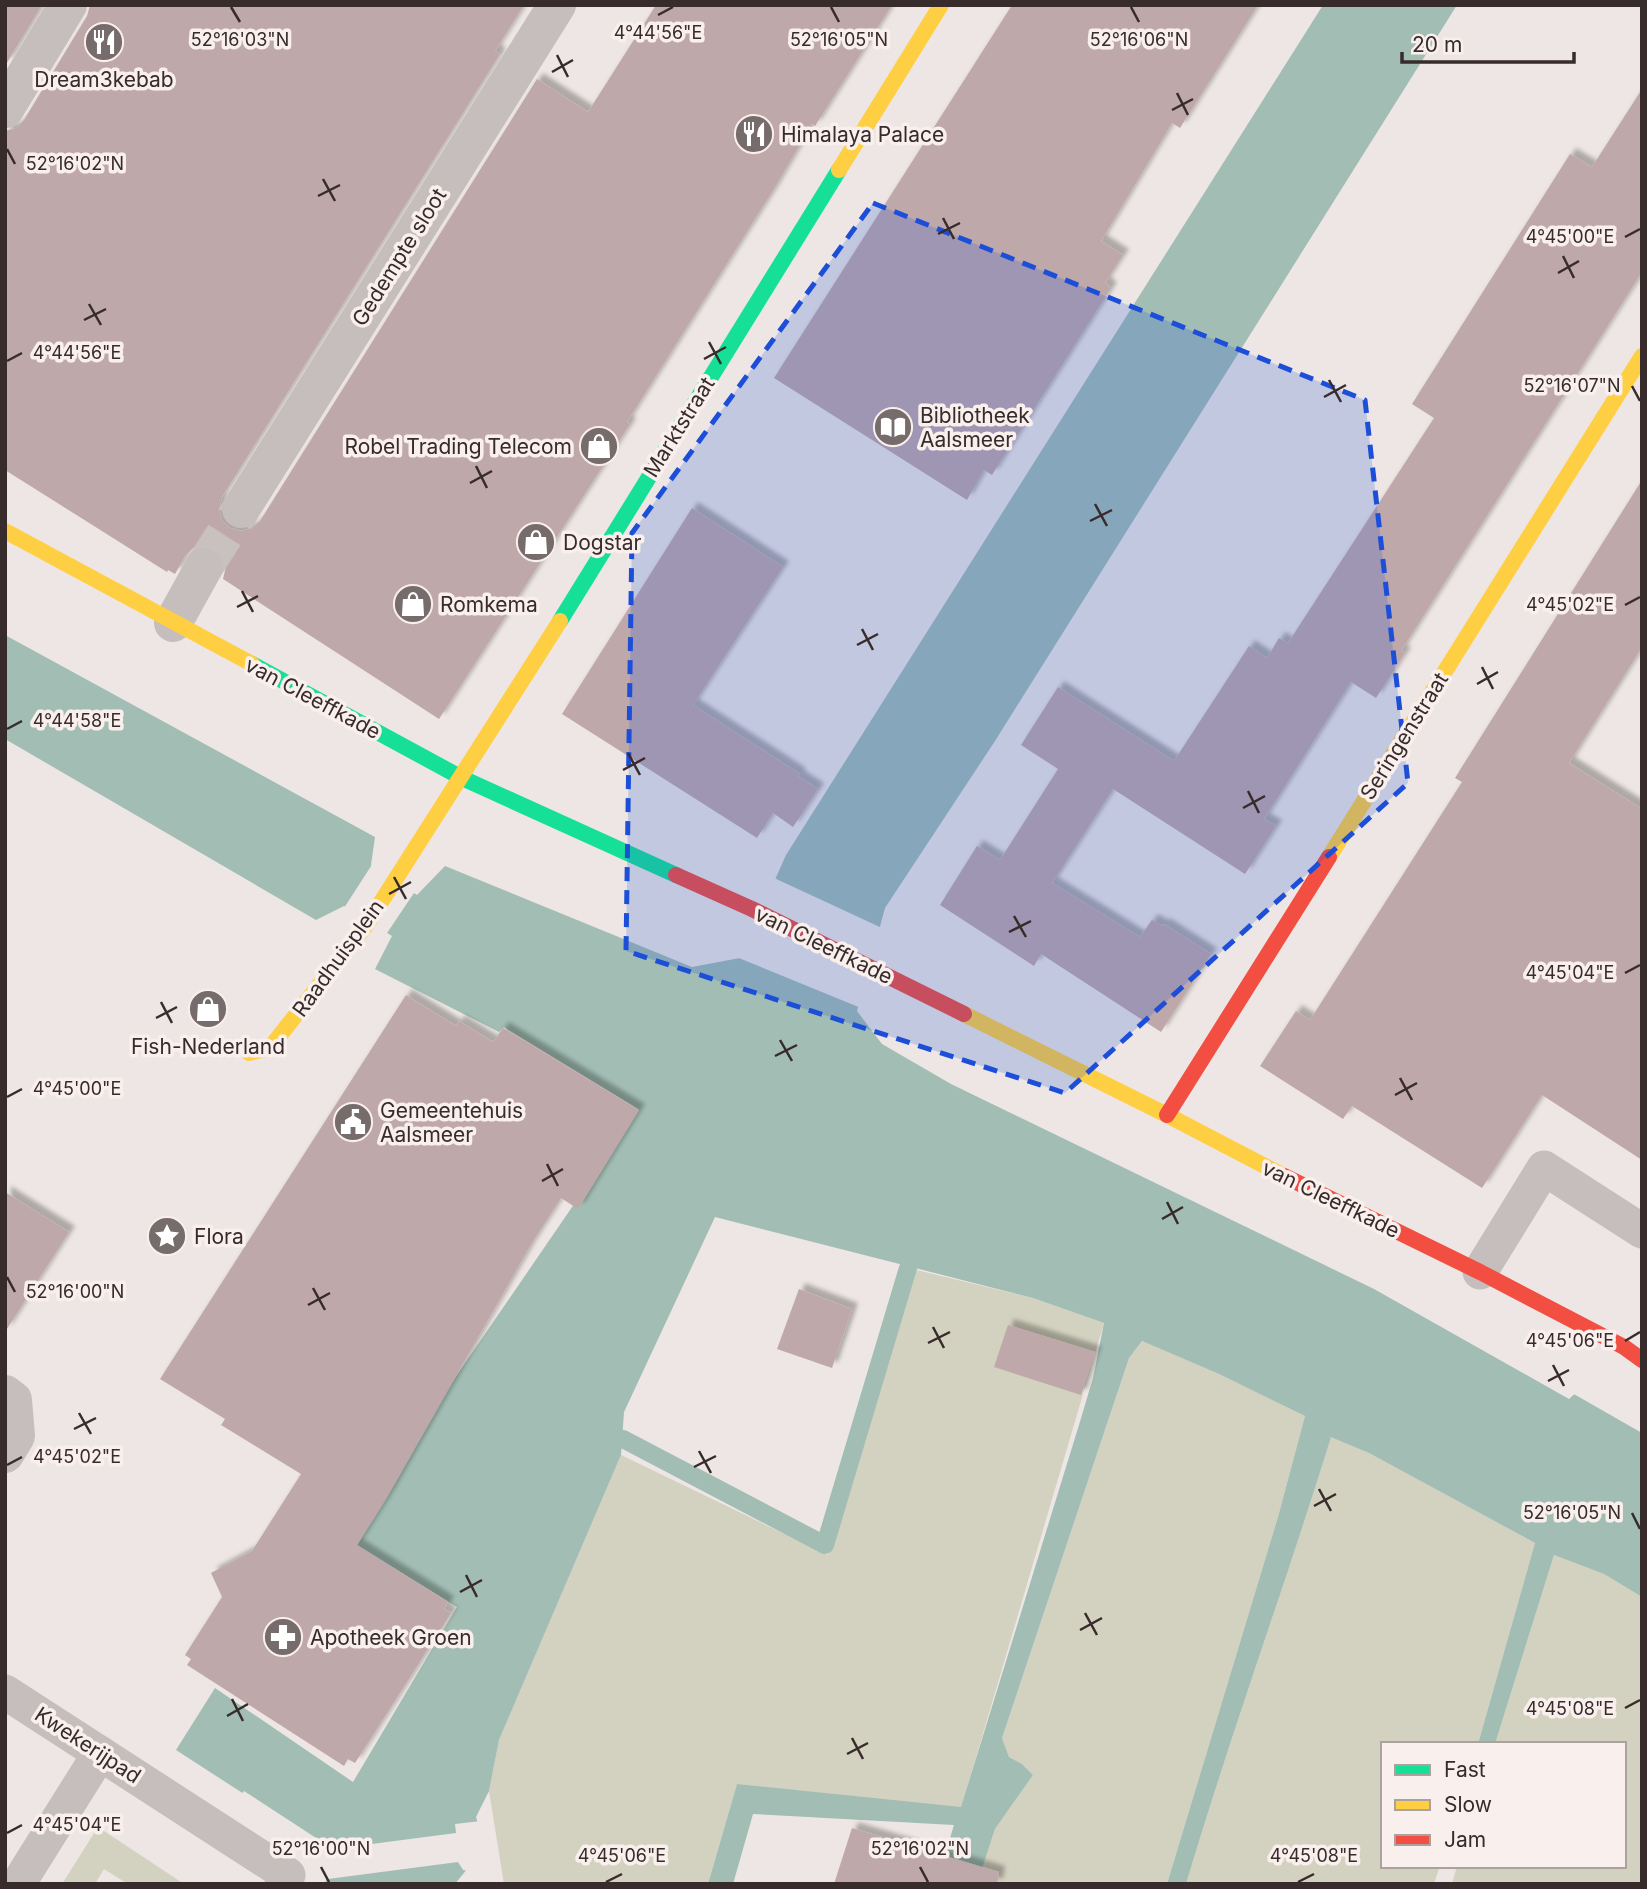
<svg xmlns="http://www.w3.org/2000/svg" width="1647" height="1889" viewBox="0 0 1647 1889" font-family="Inter,sans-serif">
<defs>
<filter id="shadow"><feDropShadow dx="6" dy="-6" stdDeviation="2" flood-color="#0004"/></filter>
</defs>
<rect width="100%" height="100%" fill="#ede6e4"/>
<!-- green -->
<g fill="#d3d1bf">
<polygon points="908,1268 1033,1298 1104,1323 961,1808 737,1784 708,1884 504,1884 489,1791 499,1740 621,1455 828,1555"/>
<polygon points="1142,1341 1219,1374 1305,1416 1278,1517 1167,1884 977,1884 995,1829 1033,1775 1022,1764 1009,1757 1002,1738 1129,1358"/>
<path d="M1331 1436 1369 1453 1535 1543 1478 1744H1383V1866H1440L1434 1884H1186C1231 1733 1285 1586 1331 1436Z"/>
<polygon points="1554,1555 1604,1574 1642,1597 1642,1884 1452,1884 1457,1866 1624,1866 1624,1744 1495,1744"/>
<polygon points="98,1827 184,1884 128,1884 104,1869 95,1884 62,1884"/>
</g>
<!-- water -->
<path fill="#a1bdb4" d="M1323 5H1457L995 741 885 908 857 1011 882 1044 951 1084 1374 1289 1569 1399 1642 1333V1597L1604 1574 1554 1555 1495 1744H1478L1535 1543 1369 1453 1331 1437C1285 1586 1231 1733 1186 1884H1167L1278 1517 1305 1416 1219 1374 1142 1341 1129 1358 1002 1738 1009 1757 1022 1764 1033 1775 995 1829 977 1884H936L954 1825 753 1814 733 1884H708L737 1784 961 1807 1079 1425 1093 1378 1104 1323 1033 1298 715 1217 624 1412 621 1455 499 1740 489 1791 476 1817C487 1849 475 1859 455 1884H324L327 1879 329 1849 176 1750 215 1688 353 1782 457 1607 345 1538 627 1127 638 1109 504 1027 499 1032 375 969 392 936 344 906 316 920 5 739V635L375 837 371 865 417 895 445 866 692 967 740 958 786 855Z"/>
<!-- pier -->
<g fill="#ede6e4">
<polygon points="373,863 416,890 385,936 344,908"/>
<polygon points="772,877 882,928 861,1008 734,956 738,955"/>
<polygon points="1642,1332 1642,1433 1572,1393"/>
<polygon points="244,1791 333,1849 456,1833 455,1824 481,1821 486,1835 479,1860 469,1871 463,1870 458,1862 328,1879 323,1876 325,1851 240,1796"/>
</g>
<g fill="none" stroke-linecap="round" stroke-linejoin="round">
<!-- stream -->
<polyline stroke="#a1bdb4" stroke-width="18" points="623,1439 825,1545 908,1268"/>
</g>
<!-- building -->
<g fill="#bfa8a9" filter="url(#shadow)">
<polygon points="5,5 42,5 5,66"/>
<polygon points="90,5 524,5 495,51 500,54 222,497 219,509 222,520 230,528 241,531 252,528 260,521 537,79 588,112 656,5 892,5 815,126 812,124 772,192 627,422 630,424 439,719 223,579 226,566 223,556 215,548 204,545 193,548 185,556 175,574 168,570 167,572 5,470 5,131 16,128 24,120 87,16"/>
<polygon points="1012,5 1258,5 1180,128 1172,123 1101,241 1123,255 1105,283 1111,288 992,475 984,470 967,500 774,378"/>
<polygon points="1642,89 1642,272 1401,651 1405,653 1376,698 1351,682 1264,819 1276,826 1245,874 1113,789 1052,883 1140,937 1152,920 1163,926 1164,924 1211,954 1161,1032 1041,954 1034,966 940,905 977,846 1000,860 1058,769 1021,745 1058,687 1174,761 1249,646 1267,658 1279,638 1288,643 1434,418 1412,404 1570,154 1592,167"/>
<polygon points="1642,480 1642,647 1569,763 1642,809 1642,1160 1542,1095 1482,1188 1352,1106 1343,1119 1260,1066 1296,1011 1310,1020 1462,782 1455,778"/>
<polygon points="692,508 783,567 693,705 800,774 798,776 818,789 793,827 773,813 757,838 562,714"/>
<polygon points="406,995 456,1026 459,1021 493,1042 503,1028 639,1110 578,1209 561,1198 530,1246 386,1499 357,1545 448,1602 444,1609 451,1613 355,1763 348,1759 344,1766 187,1665 191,1659 185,1655 222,1597 211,1573 252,1551 301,1474 221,1425 225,1419 160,1379"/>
<polygon points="5,1192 69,1232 5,1332"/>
<polygon points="799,1289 852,1309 832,1368 777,1349"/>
<polygon points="1008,1325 1095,1352 1081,1395 994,1367"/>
<polygon points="852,1828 999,1872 997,1884 834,1884"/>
</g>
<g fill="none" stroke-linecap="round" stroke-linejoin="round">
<!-- street-tunnel -->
<polyline stroke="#c9c1bf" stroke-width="38" stroke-dasharray="38 19" stroke-linecap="butt" points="204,567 241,509"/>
<!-- lane -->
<g stroke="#c6bebc" stroke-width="35">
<polyline points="1480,1272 1544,1168 1642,1231"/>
<polyline points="5,1692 288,1875 282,1884"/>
<polyline points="18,1884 100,1753"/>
</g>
<!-- street -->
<g stroke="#c6bebc" stroke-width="38">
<polyline points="5,109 68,5"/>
<polyline points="241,509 557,5"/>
<polyline points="173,623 204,567"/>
<polyline points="5,1394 13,1400 16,1436 5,1454"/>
</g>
<!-- fast -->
<g stroke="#16e098" stroke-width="16">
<polyline points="560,621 839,170"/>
<polyline points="252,664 462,778 676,875"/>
</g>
<!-- slow -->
<g stroke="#ffcf43" stroke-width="16">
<polyline points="839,170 941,5"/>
<polyline points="5,531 252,664"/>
<polyline points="1329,857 1642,356"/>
<polyline points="964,1014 1167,1115 1284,1176"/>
<polyline points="249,1053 270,1048 367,924 560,621"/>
</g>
<!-- jam -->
<g stroke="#f24e42" stroke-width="16">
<polyline points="676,875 752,909 964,1014"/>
<polyline points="1167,1115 1329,857"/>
<polyline points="1284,1176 1480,1272 1624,1347 1642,1360"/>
</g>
</g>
<!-- marked area -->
<path fill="#1d4ed8" fill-opacity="0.2" stroke="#1d4ed8" stroke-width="5" stroke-dasharray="14 9" stroke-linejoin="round" d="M873 203 1365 400 1408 783 1065 1093 626 951 632 533Z"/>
<!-- ticks -->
<path fill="none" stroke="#372b2b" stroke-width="2.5" d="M231 7 240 22M831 7 839 22M1131 7 1139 22M658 15 673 7M557 55 568 77M552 72 573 60M1177 93 1188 115M1172 110 1193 99M7 149 15 164M323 179 335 201M318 196 340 185M943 218 954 239M938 234 960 223M1625 237 1640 229M1563 256 1574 278M1558 273 1579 261M89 304 101 325M84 320 106 309M709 342 721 364M704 359 726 347M7 361 22 353M1329 380 1341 402M1632 386 1640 401M1324 397 1346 385M476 466 487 488M470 483 492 471M1095 504 1107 526M1090 521 1112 510M242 591 253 612M1625 605 1640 597M237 607 258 596M862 629 873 650M857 645 878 634M1482 667 1493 689M1477 684 1498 672M7 729 22 721M628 753 640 775M623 770 645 758M1248 791 1259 813M1243 808 1265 796M394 877 406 899M389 894 411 882M1014 916 1026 937M1009 932 1031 921M1625 973 1640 965M161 1002 172 1023M156 1018 177 1007M780 1040 792 1061M775 1056 797 1045M1400 1078 1412 1100M1395 1095 1417 1083M7 1097 22 1089M547 1164 558 1186M542 1181 563 1169M1167 1202 1178 1224M1162 1219 1183 1207M7 1277 15 1292M313 1288 325 1310M308 1305 330 1293M933 1327 944 1348M1625 1341 1640 1332M928 1343 950 1332M1553 1365 1564 1386M1548 1381 1569 1370M79 1413 91 1434M74 1429 96 1418M699 1451 711 1473M7 1465 22 1457M694 1467 716 1456M1319 1489 1331 1511M1314 1506 1336 1494M1632 1513 1640 1529M466 1575 477 1597M460 1592 482 1580M1085 1613 1097 1635M1080 1630 1102 1618M232 1699 243 1721M1625 1708 1640 1700M227 1716 248 1704M852 1738 863 1759M847 1754 868 1743M7 1833 22 1825M321 1867 329 1882M920 1867 928 1882M606 1882 622 1874M1298 1882 1314 1874"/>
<!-- icons -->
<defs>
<g id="restaurant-disc" transform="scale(2.0125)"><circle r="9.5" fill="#776c6c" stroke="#f9efec"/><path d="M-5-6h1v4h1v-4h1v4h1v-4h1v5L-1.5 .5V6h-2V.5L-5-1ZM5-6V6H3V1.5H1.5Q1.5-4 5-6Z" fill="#fff"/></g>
<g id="library-disc" transform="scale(2.0125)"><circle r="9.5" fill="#776c6c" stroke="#f9efec"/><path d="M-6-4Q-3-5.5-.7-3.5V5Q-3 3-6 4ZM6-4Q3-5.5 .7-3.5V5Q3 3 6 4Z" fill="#fff"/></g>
<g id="shop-disc" transform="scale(2.0125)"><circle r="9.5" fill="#776c6c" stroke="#f9efec"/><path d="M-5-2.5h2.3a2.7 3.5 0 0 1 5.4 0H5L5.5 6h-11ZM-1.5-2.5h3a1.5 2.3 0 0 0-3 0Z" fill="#fff"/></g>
<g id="civic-disc" transform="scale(2.0125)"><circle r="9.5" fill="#776c6c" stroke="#f9efec"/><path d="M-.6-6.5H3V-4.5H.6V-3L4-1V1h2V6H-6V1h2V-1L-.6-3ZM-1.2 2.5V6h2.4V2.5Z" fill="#fff"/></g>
<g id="sight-disc" transform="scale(2.0125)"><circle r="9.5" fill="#776c6c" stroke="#f9efec"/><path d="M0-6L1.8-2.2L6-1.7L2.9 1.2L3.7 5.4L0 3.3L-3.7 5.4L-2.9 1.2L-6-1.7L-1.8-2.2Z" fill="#fff"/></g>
<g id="pharmacy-disc" transform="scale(2.0125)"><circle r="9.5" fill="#776c6c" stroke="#f9efec"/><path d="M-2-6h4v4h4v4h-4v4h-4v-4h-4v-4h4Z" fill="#fff"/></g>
</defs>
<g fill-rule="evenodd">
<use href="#restaurant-disc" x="104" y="42"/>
<use href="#restaurant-disc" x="754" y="134"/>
<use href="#library-disc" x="893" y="427"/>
<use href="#shop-disc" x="599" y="446"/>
<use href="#shop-disc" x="536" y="542"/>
<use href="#shop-disc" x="413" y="604"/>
<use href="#shop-disc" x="208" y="1009"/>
<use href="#civic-disc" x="353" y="1122"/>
<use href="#sight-disc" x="167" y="1236"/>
<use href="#pharmacy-disc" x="283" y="1637"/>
</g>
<g text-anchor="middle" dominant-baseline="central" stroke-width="7" stroke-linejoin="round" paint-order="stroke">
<!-- poi labels -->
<g font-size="21" fill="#372b2b" stroke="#f9efec" text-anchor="start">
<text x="104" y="79" text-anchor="middle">Dream3kebab</text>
<text x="781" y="134">Himalaya Palace</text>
<text x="920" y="415">Bibliotheek<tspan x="920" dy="24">Aalsmeer</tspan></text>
<text x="572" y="446" text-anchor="end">Robel Trading Telecom</text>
<text x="563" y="542">Dogstar</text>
<text x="440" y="604">Romkema</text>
<text x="208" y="1046" text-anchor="middle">Fish-Nederland</text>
<text x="380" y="1110">Gemeentehuis<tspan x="380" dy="24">Aalsmeer</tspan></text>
<text x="194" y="1236">Flora</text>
<text x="310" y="1637">Apotheek Groen</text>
</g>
<!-- street labels -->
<g font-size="21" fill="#372b2b" stroke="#f9efec">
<text transform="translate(399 257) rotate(-58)">Gedempte sloot</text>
<text transform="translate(679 427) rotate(-58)">Marktstraat</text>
<text transform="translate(313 698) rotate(28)">van Cleeffkade</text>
<text transform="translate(1404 736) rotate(-58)">Seringenstraat</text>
<text transform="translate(824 945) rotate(26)">van Cleeffkade</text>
<text transform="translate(338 958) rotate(-54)">Raadhuisplein</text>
<text transform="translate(1331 1199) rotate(26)">van Cleeffkade</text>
<text transform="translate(88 1745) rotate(33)">Kwekerijpad</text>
</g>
</g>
<g font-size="18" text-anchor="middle" fill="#372b2b" stroke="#f9efec" stroke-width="7" stroke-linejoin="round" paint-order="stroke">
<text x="658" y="39">4°44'56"E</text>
<text x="240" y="46">52°16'03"N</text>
<text x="839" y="46">52°16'05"N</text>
<text x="1139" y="46">52°16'06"N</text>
<text x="75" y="170">52°16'02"N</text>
<text x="1570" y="243">4°45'00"E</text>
<text x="77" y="359">4°44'56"E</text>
<text x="1572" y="392">52°16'07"N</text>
<text x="1570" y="611">4°45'02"E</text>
<text x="77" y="727">4°44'58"E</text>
<text x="1570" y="979">4°45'04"E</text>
<text x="77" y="1095">4°45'00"E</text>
<text x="75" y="1298">52°16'00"N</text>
<text x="1570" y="1347">4°45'06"E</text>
<text x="77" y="1463">4°45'02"E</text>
<text x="1572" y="1519">52°16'05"N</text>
<text x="1570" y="1715">4°45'08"E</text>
<text x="77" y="1831">4°45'04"E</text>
<text x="321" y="1855">52°16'00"N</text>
<text x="920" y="1855">52°16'02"N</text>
<text x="622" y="1862">4°45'06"E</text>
<text x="1314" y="1862">4°45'08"E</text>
</g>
<!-- border -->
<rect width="1647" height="1889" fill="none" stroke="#372b2b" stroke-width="14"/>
<!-- legend -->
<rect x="1381" y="1742" width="245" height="126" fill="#f9efec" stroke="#aba19f" stroke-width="2"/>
<rect x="1395" y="1765" width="35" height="10" fill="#16e098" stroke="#aba19f" stroke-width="2"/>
<text x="1444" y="1777" font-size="21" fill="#372b2b">Fast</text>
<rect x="1395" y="1800" width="35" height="10" fill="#ffcf43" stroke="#aba19f" stroke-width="2"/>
<text x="1444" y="1812" font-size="21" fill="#372b2b">Slow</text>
<rect x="1395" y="1835" width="35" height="10" fill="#f24e42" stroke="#aba19f" stroke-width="2"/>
<text x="1444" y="1847" font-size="21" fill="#372b2b">Jam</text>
<!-- scale -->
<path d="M1402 52v10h172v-10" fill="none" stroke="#372b2b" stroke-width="3.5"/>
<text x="1412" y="52" font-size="21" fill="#372b2b" stroke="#f9efec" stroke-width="5" paint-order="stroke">20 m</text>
</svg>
